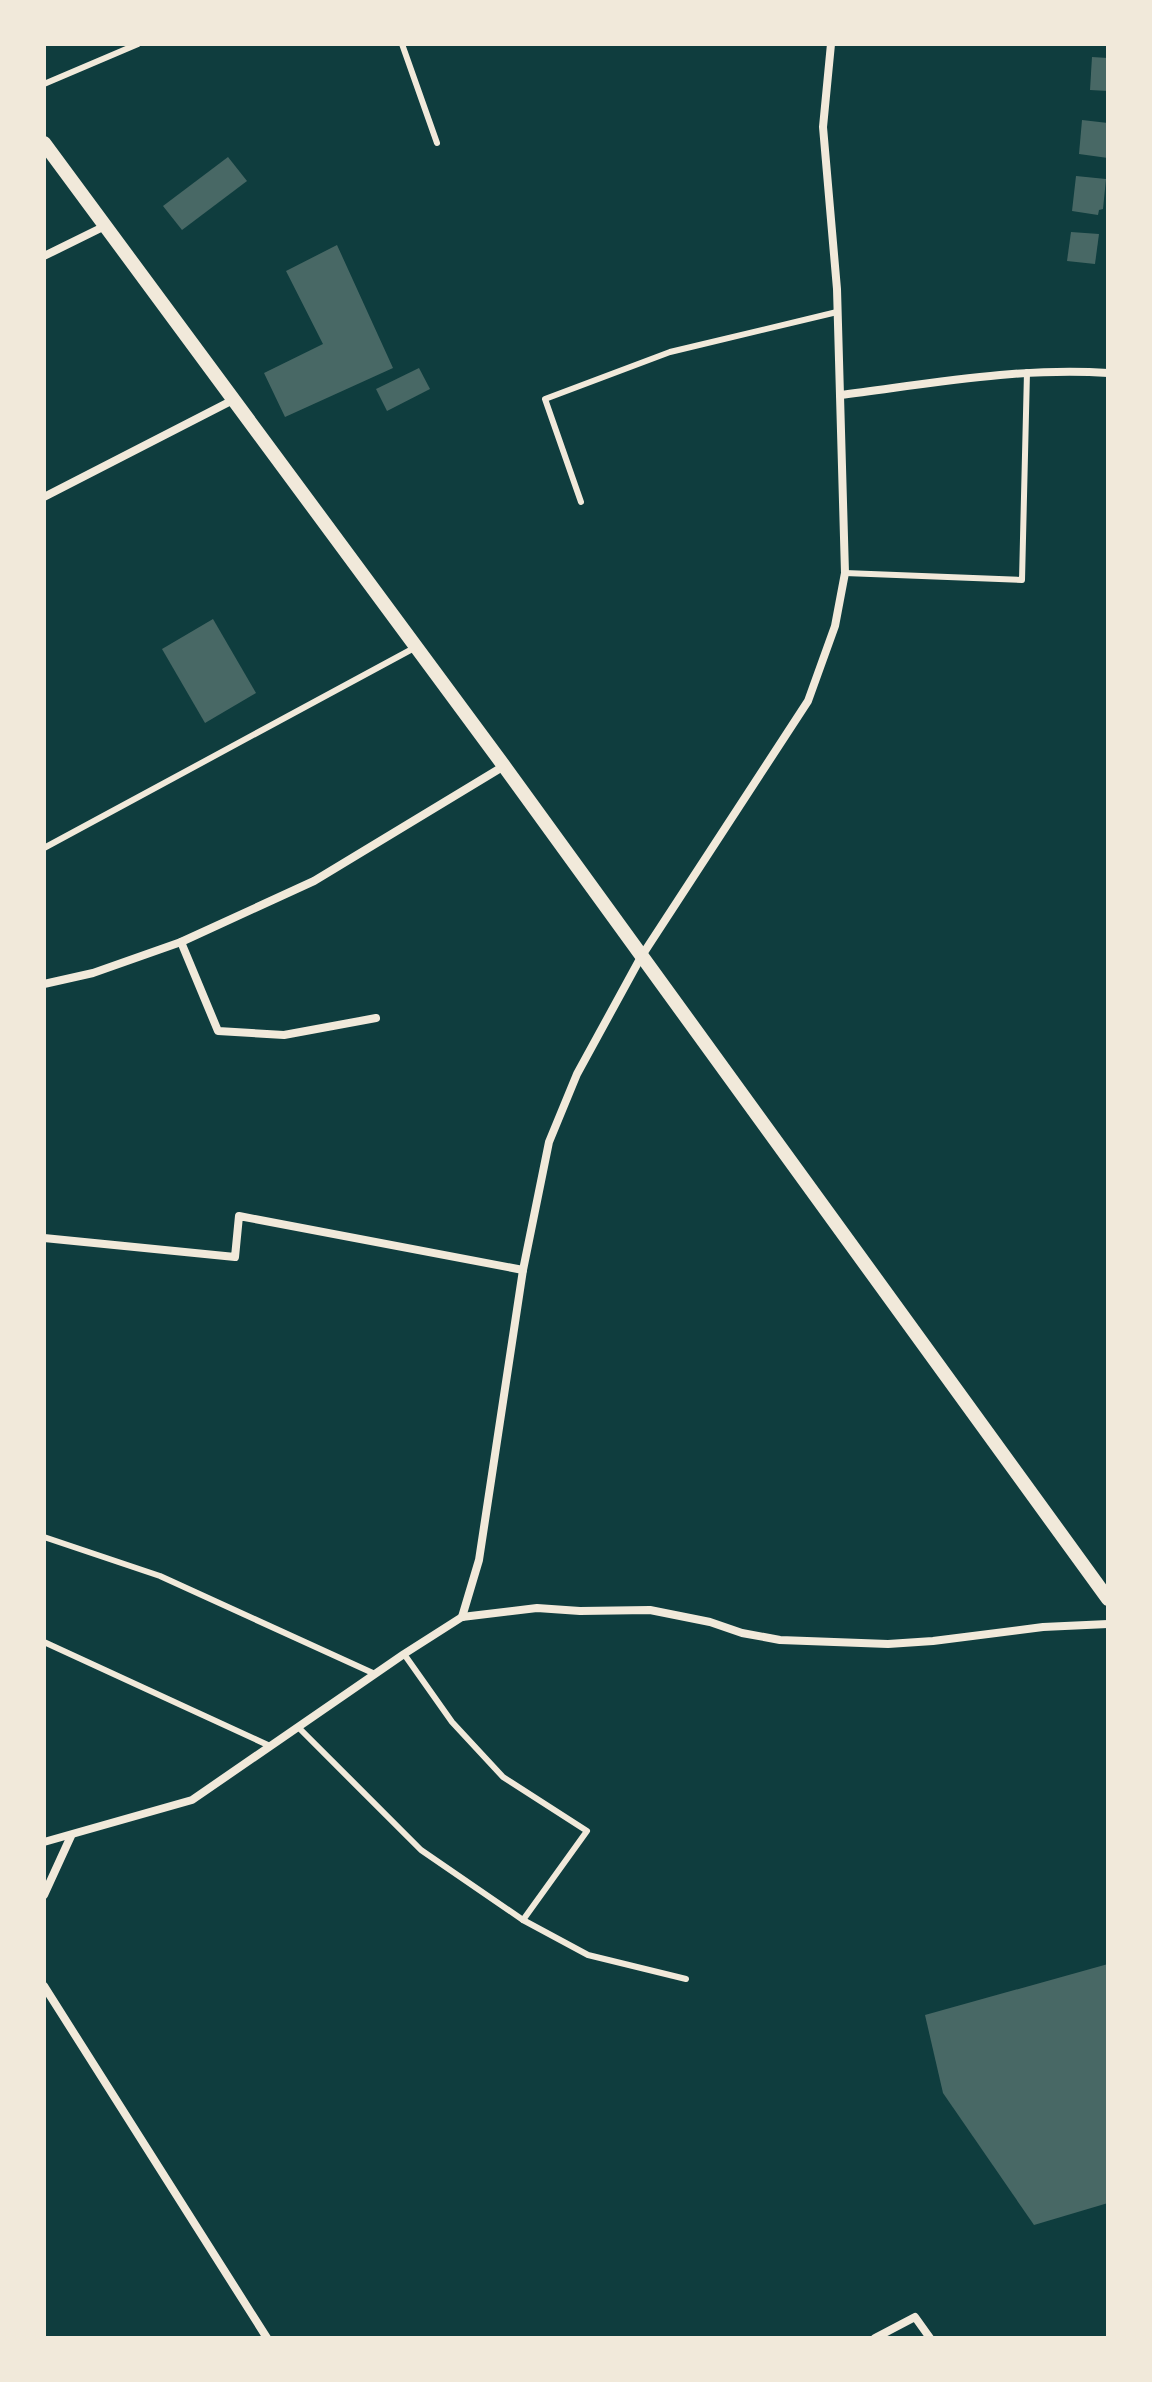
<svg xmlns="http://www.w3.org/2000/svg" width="1152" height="2382" viewBox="0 0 1152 2382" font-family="Jost,sans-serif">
<rect width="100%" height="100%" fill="#0f3d3e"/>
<!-- building -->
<g fill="#486865">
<polygon points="1092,57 1108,58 1108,91 1090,90"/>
<polygon points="1082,120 1108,123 1108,158 1079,154"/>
<polygon points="228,157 247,181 182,230 163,206"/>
<polygon points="1076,176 1106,179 1103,209 1099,210 1098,215 1072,211"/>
<polygon points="1071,232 1099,234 1095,264 1067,261"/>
<polygon points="337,245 393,368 285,417 264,373 323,344 286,271"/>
<polygon points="419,368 430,389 387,411 376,389"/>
<polygon points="213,619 256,693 205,723 162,649"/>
<polygon points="1108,1964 1108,2203 1034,2225 943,2093 925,2015"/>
</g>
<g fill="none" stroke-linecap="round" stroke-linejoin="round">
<!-- service -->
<g stroke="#f1e9da" stroke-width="6">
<polyline points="402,44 437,143"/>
<polyline points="44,84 138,44"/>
<polyline points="581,502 545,399 670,352 837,312"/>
<polyline points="845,573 1022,580 1027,372"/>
<polyline points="44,848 416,647"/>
<polyline points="44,1537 160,1576 375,1674"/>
<polyline points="44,1642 270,1746"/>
<polyline points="404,1654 452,1722 503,1777 587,1831 523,1920"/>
<polyline points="298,1727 421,1850 523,1920 588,1955 686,1979"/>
</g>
<!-- minor -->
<g stroke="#f1e9da" stroke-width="8">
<polyline points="44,256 105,226"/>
<path d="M840 395C928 384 1018 367 1108 373"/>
<polyline points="44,497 233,400"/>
<polyline points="181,942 218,1031 284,1035 376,1018"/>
<polyline points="44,984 93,973 181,942 314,881 504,766"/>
<polyline points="44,1238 235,1257 239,1216 523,1270"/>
<polyline points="462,1617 479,1560 523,1270 549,1142 577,1074 641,957 808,701 835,626 845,573 837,289 823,127 831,44"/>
<polyline points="44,1842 192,1800 404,1654 462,1617 537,1608 580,1611 650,1610 710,1622 742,1633 780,1640 888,1644 933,1641 1043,1627 1108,1624"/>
<polyline points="44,1895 71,1836"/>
<polyline points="44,1986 267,2338"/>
<polyline points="875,2338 915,2317 930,2338"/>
</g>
<!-- tertiary -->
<polyline stroke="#f1e9da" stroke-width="14" points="44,143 504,766 1108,1599"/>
</g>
<!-- border -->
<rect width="1152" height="2382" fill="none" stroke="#f1e9da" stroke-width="92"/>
</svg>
